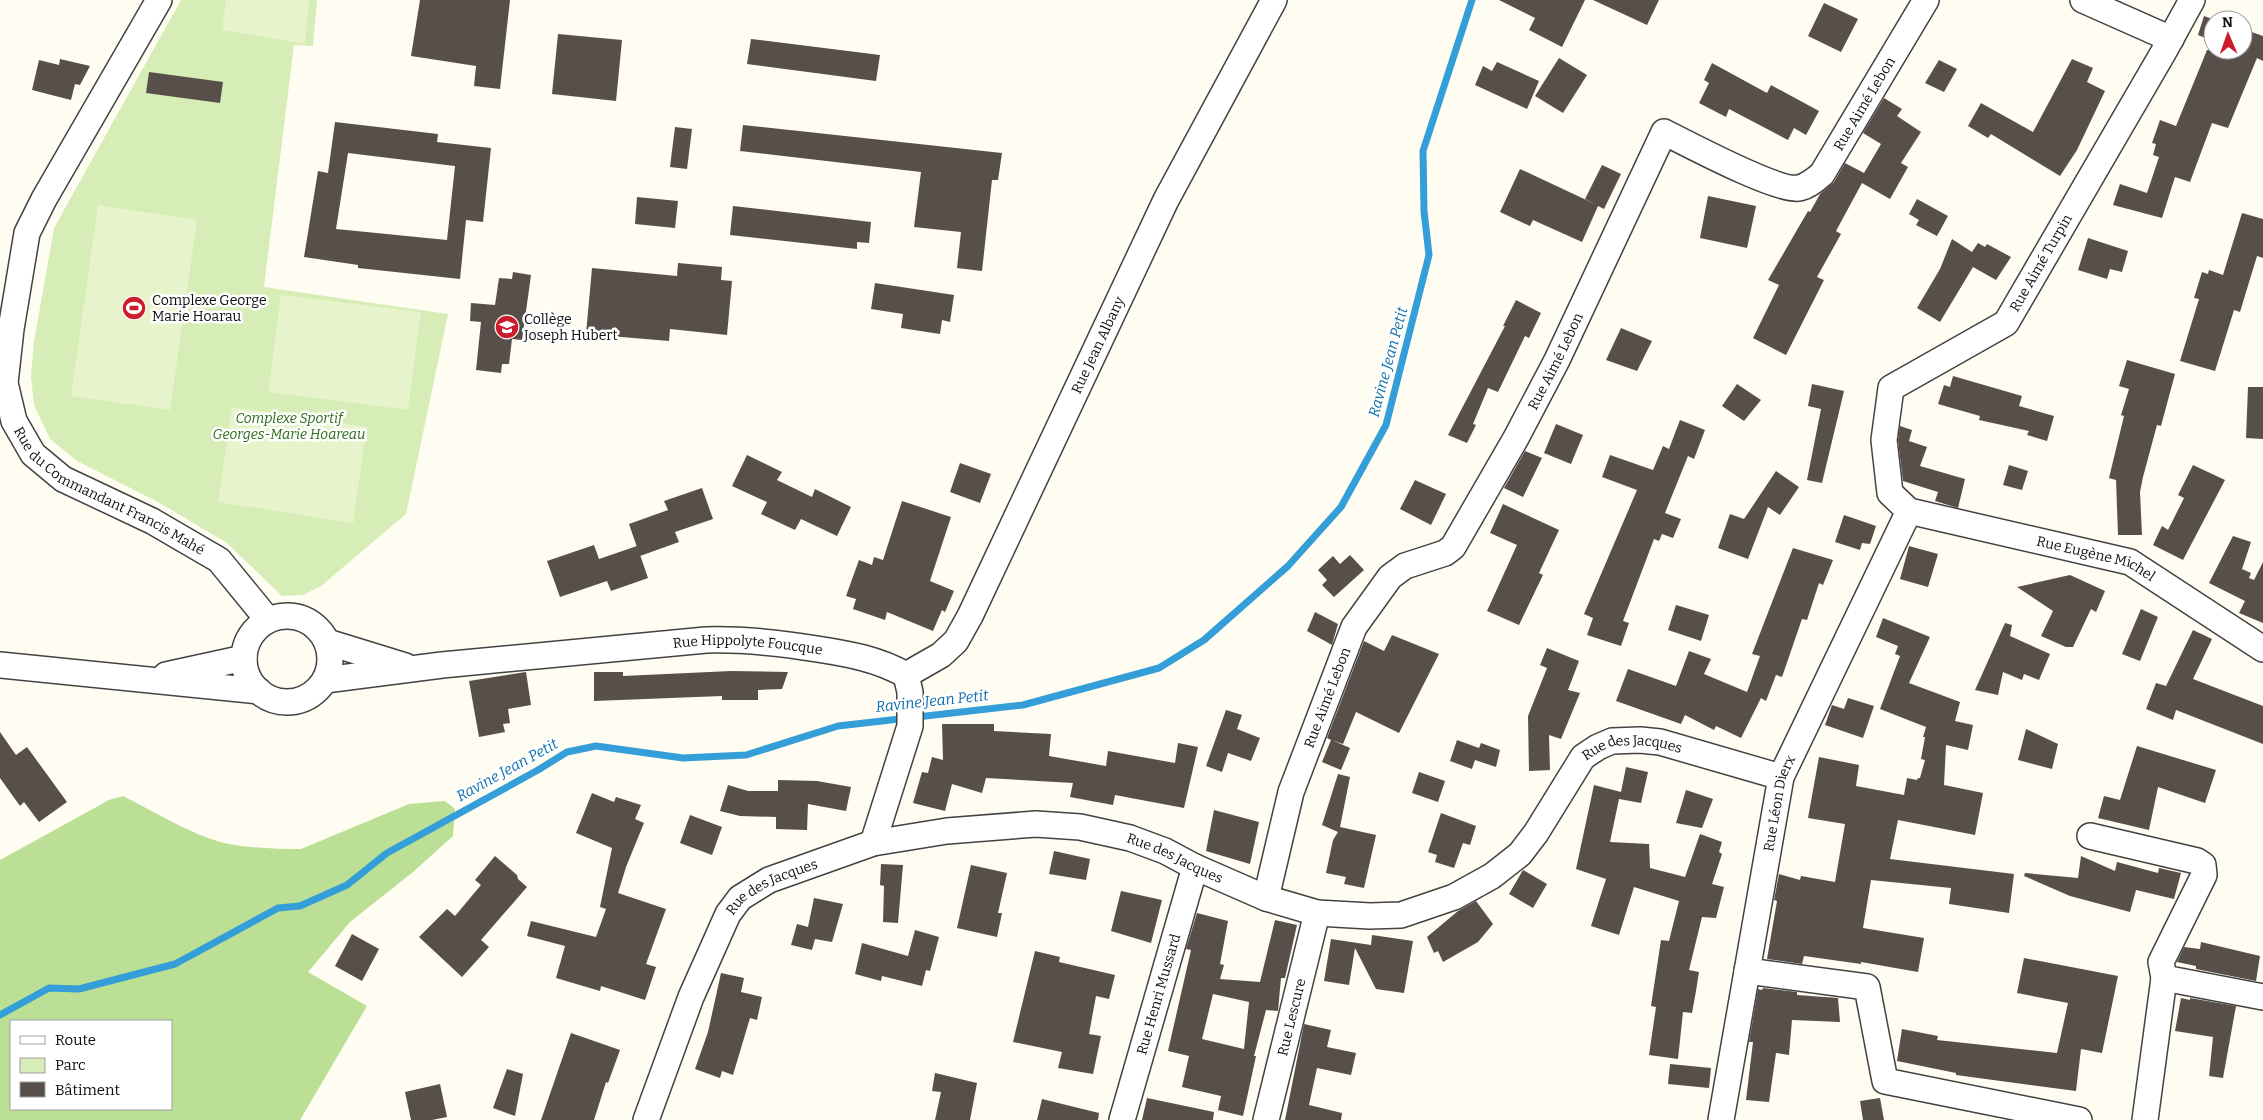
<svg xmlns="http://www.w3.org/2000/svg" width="2263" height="1120" viewBox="0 0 2263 1120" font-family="Bitter,serif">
<rect width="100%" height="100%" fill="#fffcf1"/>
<!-- green -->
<polygon fill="#d6edb7" points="181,0 317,0 313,46 294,45 264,287 448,314 406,514 321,586 303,595 282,596 227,543 158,502 77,461 50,439 34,405 31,377 34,342 54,228"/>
<!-- forest -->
<path fill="#badf95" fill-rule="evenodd" d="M123 796C153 811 192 835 224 843 248 848 276 849 301 849L409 804 445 801 455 809 453 836 413 872 350 922 308 972 367 1006 300 1120H0V860L109 800ZM11 1021H171V1109H11Z"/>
<!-- pitch -->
<g fill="#e7f3ca">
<polygon points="226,0 309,0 305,44 222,30"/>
<polygon points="98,205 197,220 170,410 71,396"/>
<polygon points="281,295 421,312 408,410 268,392"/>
<polygon points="232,407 367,427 353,523 218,502"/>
</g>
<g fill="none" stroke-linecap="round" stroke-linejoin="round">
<!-- stream -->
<polyline stroke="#339ed7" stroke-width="7" points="0,1015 49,988 79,989 175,964 278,908 300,906 347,885 387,853 538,770 567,752 596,746 683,758 746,755 838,726 1023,705 1159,668 1204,640 1288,566 1341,507 1386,425 1429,255 1424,211 1423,151 1472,0"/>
</g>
<!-- building -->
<g fill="#594f4a" fill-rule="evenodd">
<polygon points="420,0 510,0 500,89 474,86 476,66 411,56"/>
<polygon points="1499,0 1585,0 1562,47 1529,30 1535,18"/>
<polygon points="1593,0 1659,0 1647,25"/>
<polygon points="1824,3 1858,19 1841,52 1808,36"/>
<polygon points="2204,16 2215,20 2213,20 2213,41 2198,35"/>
<polygon points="2243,29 2263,36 2263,61 2257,58 2228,128 2212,123 2190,182 2175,177 2162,218 2113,205 2120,184 2147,193 2159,157 2153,155 2156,144 2152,143 2160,120 2176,126 2207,50 2243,50"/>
<polygon points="558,34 622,40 616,101 552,94"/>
<polygon points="751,39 880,55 876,81 747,64"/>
<polygon points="1559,58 1587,75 1563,113 1535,96"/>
<polygon points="60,59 90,66 80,85 75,84 71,100 32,90 39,60 59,65"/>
<polygon points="2072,59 2093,68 2087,82 2105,91 2077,150 2060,176 1991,134 1988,138 1968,126 1981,103 2033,132"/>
<polygon points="1939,60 1957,69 1944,92 1925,83"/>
<polygon points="1497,62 1539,81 1527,109 1475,85 1483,66 1492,71"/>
<polygon points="1712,63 1767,93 1771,85 1819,111 1806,135 1794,128 1788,140 1729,109 1726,117 1699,103 1709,83 1704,80"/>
<polygon points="149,72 223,82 220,103 146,93"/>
<polygon points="1884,98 1902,109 1897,116 1921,132 1901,163 1908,167 1890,199 1862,183 1836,231 1841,234 1817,277 1824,280 1786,355 1753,338 1779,285 1768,280 1808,211 1810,212 1820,194 1834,182 1845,163 1864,173 1881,144 1863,133"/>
<path d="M335 122 438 134 437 142 491 148 483 222 466 220 460 279 358 268V265L304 257 318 171 328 173ZM348 153 455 166 447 240 336 229Z"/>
<polygon points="743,125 1002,153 998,180 992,180 982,271 957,268 961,232 914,227 921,172 740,151"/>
<polygon points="675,127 692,129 687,169 670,167"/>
<polygon points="1602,165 1621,174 1604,209 1598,206 1582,242 1533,220 1530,226 1500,212 1520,169 1597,205 1585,199"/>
<polygon points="1708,196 1756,206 1747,248 1700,238"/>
<polygon points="637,197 678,201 675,228 635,224"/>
<polygon points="1917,199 1948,216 1937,236 1916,225 1919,220 1909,214"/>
<polygon points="733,206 871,222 869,243 857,242 857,249 730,235"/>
<polygon points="2242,213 2263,219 2263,258 2257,256 2240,312 2234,310 2215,371 2180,361 2199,299 2194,298 2202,272 2208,274 2209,270 2223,275"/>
<polygon points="2088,238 2128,251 2122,272 2110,269 2107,279 2078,270"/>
<polygon points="1952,239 1972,252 1978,243 1985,247 1987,244 2011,257 1996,280 1973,267 1940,322 1917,308 1940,269"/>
<polygon points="678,263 722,267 721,280 732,281 727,335 670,329 669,341 586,334 592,268 677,276"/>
<polygon points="513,272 531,275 522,340 512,339 509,364 502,364 501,373 476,370 481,322 470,321 471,303 495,305 499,278 512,279"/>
<polygon points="875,283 954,295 950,322 942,320 940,334 901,328 903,314 871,309"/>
<polygon points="1516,300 1541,313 1529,338 1525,336 1498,392 1488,388 1473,424 1476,425 1467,443 1448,435 1505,326 1503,326"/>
<polygon points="1621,328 1652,341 1637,371 1606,360"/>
<polygon points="2127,360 2175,374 2161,426 2157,425 2143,477 2140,492 2142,535 2118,535 2116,480 2109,478 2124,416 2121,415 2129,389 2119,386"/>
<polygon points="1953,376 2022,396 2019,406 2054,416 2047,441 2027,435 2029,431 1979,420 1980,416 1938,404 1944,385 1950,387"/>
<polygon points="1737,384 1761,400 1744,421 1722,406"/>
<polygon points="1812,384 1844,391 1822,483 1807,480 1821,409 1808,406"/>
<polygon points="2248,387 2263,387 2263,439 2246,438"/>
<polygon points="1680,420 1705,430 1694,459 1688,456 1665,513 1681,519 1673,538 1662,534 1659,541 1654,539 1623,621 1629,623 1621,646 1587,635 1593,618 1584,614 1637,490 1602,477 1610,455 1653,470 1663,446 1669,449"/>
<polygon points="1556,424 1583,435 1571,464 1544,453"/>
<polygon points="1900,426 1912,430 1909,441 1927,447 1920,466 1965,479 1958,508 1935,501 1938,492 1903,481 1898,440"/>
<polygon points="1525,451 1542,458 1523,497 1504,488"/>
<polygon points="747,455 782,472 777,480 812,497 815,489 851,507 837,536 801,519 795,530 761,514 767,502 732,486"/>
<polygon points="960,463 991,474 980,503 950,492"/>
<polygon points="2009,465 2028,471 2022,490 2003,485"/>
<polygon points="2193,465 2225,480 2183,560 2153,545 2162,526 2168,530 2184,498 2178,495"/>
<polygon points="1776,471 1799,487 1780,515 1768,507 1748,559 1718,548 1730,514 1744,519"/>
<polygon points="1415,480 1446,494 1431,525 1400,509"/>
<polygon points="702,488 713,519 675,532 679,542 640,556 629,524 668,510 664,501"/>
<polygon points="902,501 951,517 930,581 954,591 945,612 942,610 933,631 887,612 885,620 853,609 856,599 846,596 859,560 872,565 874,557 883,560"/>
<polygon points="1503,504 1559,530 1539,573 1543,575 1519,625 1487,611 1517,545 1490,533"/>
<polygon points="1844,515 1876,526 1870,544 1862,543 1860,550 1835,542"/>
<polygon points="2233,536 2251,542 2242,569 2251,573 2249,578 2254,580 2263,562 2263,623 2239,613 2245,601 2209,583"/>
<polygon points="594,545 599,559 637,546 648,578 611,591 607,581 560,597 547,561"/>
<polygon points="1909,546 1938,554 1928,587 1900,579"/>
<polygon points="1793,548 1833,560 1823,585 1819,583 1807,620 1802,619 1782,677 1776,675 1766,701 1761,698 1741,738 1716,726 1714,730 1685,715 1681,724 1616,701 1628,669 1676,686 1689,651 1711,659 1704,674 1747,692 1760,656 1752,654"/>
<polygon points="1350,555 1364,570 1334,597 1322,585 1327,580 1318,570 1333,556 1340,564"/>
<polygon points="2070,575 2105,591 2096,612 2091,609 2073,647 2066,647 2041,636 2053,611 2017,587"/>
<polygon points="1676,605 1709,615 1701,641 1668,630"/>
<polygon points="2141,609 2158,617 2140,661 2122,654"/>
<polygon points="1315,612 1338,624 1332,645 1307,631"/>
<polygon points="1883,618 1930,637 1909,683 1960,702 1955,721 1973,725 1968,750 1946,745 1944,785 1983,793 1975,835 1898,820 1890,859 2014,874 2009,913 1949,904 1951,888 1871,880 1863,928 1924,938 1918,972 1861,962 1861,964 1804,956 1802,964 1767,959 1777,901 1774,900 1779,874 1800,880 1801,876 1835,882 1845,824 1808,818 1819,757 1859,765 1856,786 1904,795 1907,778 1917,780 1918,778 1920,778 1925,760 1921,759 1925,737 1923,737 1926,727 1880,709 1900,656 1895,654 1898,646 1876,637"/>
<polygon points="2005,623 2012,625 2010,636 2050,654 2039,680 2024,674 2022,680 2003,672 1998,695 1975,690"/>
<polygon points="2193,630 2212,639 2193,679 2263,706 2263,744 2176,710 2173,720 2146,709 2156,683 2166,686"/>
<polygon points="1392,635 1439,654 1399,733 1356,712 1343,744 1332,740 1350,748 1341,770 1322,762 1331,740 1327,738 1364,641 1384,651"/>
<polygon points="1547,648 1579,661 1568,690 1580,693 1561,739 1549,735 1550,770 1529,771 1528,716 1547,668 1540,665"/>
<polygon points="731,671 788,672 782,689 758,690 758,700 722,700 722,696 594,701 594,672 623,672 623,676"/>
<polygon points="526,672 531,705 508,709 510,723 503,724 505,732 479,737 469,681"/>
<polygon points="1848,698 1874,706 1863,738 1825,725 1832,705 1844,709"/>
<polygon points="1226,710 1242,715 1237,729 1260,738 1251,761 1228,753 1222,772 1206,766"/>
<polygon points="942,724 994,724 994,731 1051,734 1049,756 1106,766 1108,751 1175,763 1178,743 1198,747 1184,808 1115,795 1113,805 1070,797 1073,783 986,778 982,793 952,784 945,811 913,803 922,772 928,773 932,757 943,760"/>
<polygon points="2026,729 2058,744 2052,769 2018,760"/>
<polygon points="0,732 16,755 27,747 67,802 39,822 24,802 20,806 0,778"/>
<polygon points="1457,740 1479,748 1481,743 1500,750 1496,767 1475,760 1472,769 1450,761"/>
<polygon points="2137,746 2216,770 2205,803 2158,787 2149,830 2098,818 2104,796 2120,800"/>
<polygon points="1626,767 1648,772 1641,803 1619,799 1610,842 1649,844 1650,868 1685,877 1700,834 1722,842 1719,852 1722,854 1712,884 1724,887 1716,918 1702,917 1689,970 1699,972 1696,991 1692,1013 1683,1012 1678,1059 1649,1055 1656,1007 1651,1006 1661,940 1669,941 1679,901 1634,887 1619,935 1591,926 1606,879 1576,869 1594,785 1621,792"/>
<polygon points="1419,772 1445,781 1438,802 1412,793"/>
<polygon points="1338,774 1350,777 1340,827 1376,835 1364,888 1344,884 1346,877 1326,873 1333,840 1338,832 1322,825"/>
<polygon points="778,780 817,781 851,787 846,811 808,804 807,830 776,829 776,817 740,816 720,811 728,785 748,791 778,791"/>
<polygon points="1686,790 1713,799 1702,828 1676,823"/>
<polygon points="592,793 614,802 616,797 641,805 635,819 644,823 626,867 618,893 666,909 646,964 656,967 645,1000 601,986 600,991 556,978 565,946 527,936 531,921 596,937 606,909 600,907 612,848 576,833"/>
<polygon points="1214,810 1259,822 1250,864 1206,851"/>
<polygon points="1441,813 1476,826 1470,845 1463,843 1454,868 1435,862 1437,855 1428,852"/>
<polygon points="690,815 722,827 712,855 680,843"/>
<polygon points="1054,851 1090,859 1086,880 1049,874"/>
<polygon points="495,856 517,875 518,879 527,887 481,940 489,947 462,977 419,937 447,909 455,916 481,885 475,880"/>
<polygon points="2081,856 2115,871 2117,862 2158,873 2159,868 2181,873 2174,899 2136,890 2130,912 2070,896 2024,876 2025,873 2078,878"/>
<polygon points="881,864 903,865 898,923 883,922 884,886 880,885"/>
<polygon points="971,865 1007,873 998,913 1002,913 997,937 957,928"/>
<polygon points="1523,870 1547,884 1533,908 1509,894"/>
<polygon points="1121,891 1162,900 1151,943 1111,931"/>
<polygon points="814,898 843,904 832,942 815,939 812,950 791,945 797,924 808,927"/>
<polygon points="1476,901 1493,924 1478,942 1443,962 1438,951 1434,953 1427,937 1458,911"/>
<path d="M1197 913 1228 921 1220 964 1224 965 1220 979 1260 982 1275 920 1297 925 1285 978H1281L1278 1011 1266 1010 1254 1056H1256L1243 1116 1218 1110 1221 1096 1182 1087 1189 1056 1168 1051 1191 950 1186 949ZM1213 994 1249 1002 1244 1049 1202 1039Z"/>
<polygon points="915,930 939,937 930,971 926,970 922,986 882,976 881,981 855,974 862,943 908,956"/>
<polygon points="352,934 379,949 362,981 335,966"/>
<polygon points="1372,935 1413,941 1404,993 1376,989 1355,948 1349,985 1324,981 1331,939 1371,945"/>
<polygon points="2201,942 2260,956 2256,981 2196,969 2196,966 2177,962 2184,947 2200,949"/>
<polygon points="1035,951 1060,957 1059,962 1115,975 1109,999 1096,996 1089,1034 1101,1036 1093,1074 1058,1068 1062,1052 1013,1042"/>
<polygon points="2024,958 2118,976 2102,1053 2081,1049 2076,1091 1956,1075 1956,1073 1897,1061 1902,1029 1938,1036 1937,1040 2057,1053 2068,1003 2017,993"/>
<polygon points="721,973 744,978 741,992 762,997 757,1020 750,1018 733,1075 722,1071 720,1078 695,1069 708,1032"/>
<polygon points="1763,988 1797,992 1797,995 1838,998 1840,1022 1792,1020 1789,1055 1776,1053 1769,1102 1746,1100 1753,1042 1749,1042 1758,989 1762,990"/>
<polygon points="2181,998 2190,1000 2190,998 2236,1006 2223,1078 2209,1076 2213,1037 2175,1031"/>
<polygon points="1304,1024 1331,1030 1327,1047 1356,1053 1351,1075 1317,1068 1309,1105 1342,1113 1341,1120 1285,1120"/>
<polygon points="571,1033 620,1050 608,1083 606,1082 594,1120 541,1120"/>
<polygon points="1670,1064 1711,1068 1709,1088 1668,1084"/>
<polygon points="507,1069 523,1074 515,1116 493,1108"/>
<polygon points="935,1073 977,1083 970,1120 935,1120 941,1092 932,1091"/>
<polygon points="440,1084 447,1117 432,1120 411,1120 405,1092"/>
<polygon points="1147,1098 1214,1112 1213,1120 1142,1120"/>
<polygon points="1880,1098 1884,1120 1863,1120 1860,1101"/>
<polygon points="1042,1099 1099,1113 1098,1120 1037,1120"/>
</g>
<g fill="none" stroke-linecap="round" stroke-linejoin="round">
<!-- minor casing -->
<g stroke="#424242" stroke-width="28">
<g id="minor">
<path id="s1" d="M159 0 44 199 27 233 11 329 5 383 14 421 33 454 63 479 152 521 219 560 268 620"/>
<polyline points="2083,0 2171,39"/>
<path id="s2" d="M2192 0 2163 53 2006 323 1891 388 1884 440 1890 493 1909 511 2130 562 2263 649"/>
<circle cx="287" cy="659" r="43"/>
<polyline points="327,642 405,666"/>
<polyline points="0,665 259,691"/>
<polyline points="166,675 244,658"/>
<path id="s3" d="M906 675 941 655 956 641 970 616 1166 200 1274 0"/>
<path id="s4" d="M325 680 442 665 706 640C744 639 780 643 817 649 849 654 878 659 906 675L910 692V726L873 843"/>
<polyline points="2090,836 2197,861 2203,865 2204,875 2161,962 2164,978 2263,997"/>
<path id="s5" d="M1266 898 1291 792 1354 627 1390 577 1405 566 1445 553 1453 547 1516 438 1557 360 1664 132C1688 144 1778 192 1799 188 1808 186 1815 180 1822 174L1926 0"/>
<polyline points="1747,971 1867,987 1885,1081 2079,1120"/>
<path id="s6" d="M646 1120 691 997 728 914 740 898 769 880 873 843 947 831 1036 824 1080 827 1130 838 1165 851 1195 867 1266 898 1317 913 1370 916 1401 915 1454 897 1492 876 1520 854 1536 833 1583 757 1598 747 1612 741 1640 740 1660 742 1781 777"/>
<path id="s7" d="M1122 1120 1195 867"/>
<path id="s8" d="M1266 1120 1317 913"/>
<path id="s9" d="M1721 1120 1781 777 1909 511"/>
<polyline points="2145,1120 2164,978"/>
</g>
</g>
<!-- minor -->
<use href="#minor" stroke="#fff" stroke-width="25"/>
</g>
<!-- icons -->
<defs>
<g id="stadium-disc" transform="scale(1.25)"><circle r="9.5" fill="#ca1c2d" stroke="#fff"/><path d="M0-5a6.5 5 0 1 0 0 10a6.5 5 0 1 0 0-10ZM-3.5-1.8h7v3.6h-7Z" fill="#fff"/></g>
<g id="school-disc" transform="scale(1.25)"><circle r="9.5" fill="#ca1c2d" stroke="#fff"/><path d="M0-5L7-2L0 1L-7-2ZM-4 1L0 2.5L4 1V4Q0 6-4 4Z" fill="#fff"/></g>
</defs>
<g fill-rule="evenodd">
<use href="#stadium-disc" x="134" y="308"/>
<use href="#school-disc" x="507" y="327"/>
</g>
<g text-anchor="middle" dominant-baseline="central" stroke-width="5" stroke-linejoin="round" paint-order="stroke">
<!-- street labels -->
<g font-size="14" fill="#0f0f0f" stroke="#fff">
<text stroke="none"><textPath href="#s5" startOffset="1140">Rue Aimé Lebon</textPath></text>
<text transform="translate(2041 263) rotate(-60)">Rue Aimé Turpin</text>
<text stroke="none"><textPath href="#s3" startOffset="389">Rue Jean Albany</textPath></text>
<text stroke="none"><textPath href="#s5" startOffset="630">Rue Aimé Lebon</textPath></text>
<text stroke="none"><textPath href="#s1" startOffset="580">Rue du Commandant Francis Mahé</textPath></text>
<text stroke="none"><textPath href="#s2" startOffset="830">Rue Eugène Michel</textPath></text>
<text stroke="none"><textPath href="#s4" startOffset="425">Rue Hippolyte Foucque</textPath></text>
<text stroke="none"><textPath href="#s5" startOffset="210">Rue Aimé Lebon</textPath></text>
<text stroke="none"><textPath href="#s6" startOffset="1235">Rue des Jacques</textPath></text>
<text stroke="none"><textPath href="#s9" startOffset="322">Rue Léon Dierx</textPath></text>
<text stroke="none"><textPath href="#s6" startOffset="695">Rue des Jacques</textPath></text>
<text stroke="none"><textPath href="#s6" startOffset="275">Rue des Jacques</textPath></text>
<text stroke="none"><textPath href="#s7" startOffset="131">Rue Henri Mussard</textPath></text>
<text stroke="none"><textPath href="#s8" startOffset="106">Rue Lescure</textPath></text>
</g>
<!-- poi labels -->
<g font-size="14" fill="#0f0f0f" stroke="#fff" text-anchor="start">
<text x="152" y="300">Complexe George<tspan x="152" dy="16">Marie Hoarau</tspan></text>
<text x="524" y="319">Collège<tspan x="524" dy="16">Joseph Hubert</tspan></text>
</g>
<!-- park labels -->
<g font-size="14" font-style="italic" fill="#2f6c1a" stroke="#fff">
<text x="289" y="418">Complexe Sportif<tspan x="289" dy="16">Georges-Marie Hoareau</tspan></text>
</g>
<!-- water labels -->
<g font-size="15" font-style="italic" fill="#0e6fab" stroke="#fff">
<text transform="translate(1388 362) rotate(-75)">Ravine Jean Petit</text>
<text transform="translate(932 701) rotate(-6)">Ravine Jean Petit</text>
<text transform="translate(507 770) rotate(-29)">Ravine Jean Petit</text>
</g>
</g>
<!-- legend -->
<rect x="10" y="1020" width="162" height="90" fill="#ffffff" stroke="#9f9f9f"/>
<rect x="20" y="1036" width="25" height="8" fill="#ffffff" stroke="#9f9f9f"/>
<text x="55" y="1045" font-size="15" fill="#0f0f0f">Route</text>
<rect x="20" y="1058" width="25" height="15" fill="#d6edb7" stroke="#9f9f9f"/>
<text x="55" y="1070" font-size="15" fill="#0f0f0f">Parc</text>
<rect x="20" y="1082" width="25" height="15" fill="#594f4a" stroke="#9f9f9f"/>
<text x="55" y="1095" font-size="15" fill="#0f0f0f">Bâtiment</text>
<!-- north arrow -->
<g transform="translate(2228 35) rotate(358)"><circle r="24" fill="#ffffff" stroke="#9f9f9f"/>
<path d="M0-4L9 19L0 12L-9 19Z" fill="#ca1c2d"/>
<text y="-8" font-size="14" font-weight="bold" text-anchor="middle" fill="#0f0f0f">N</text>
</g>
</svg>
